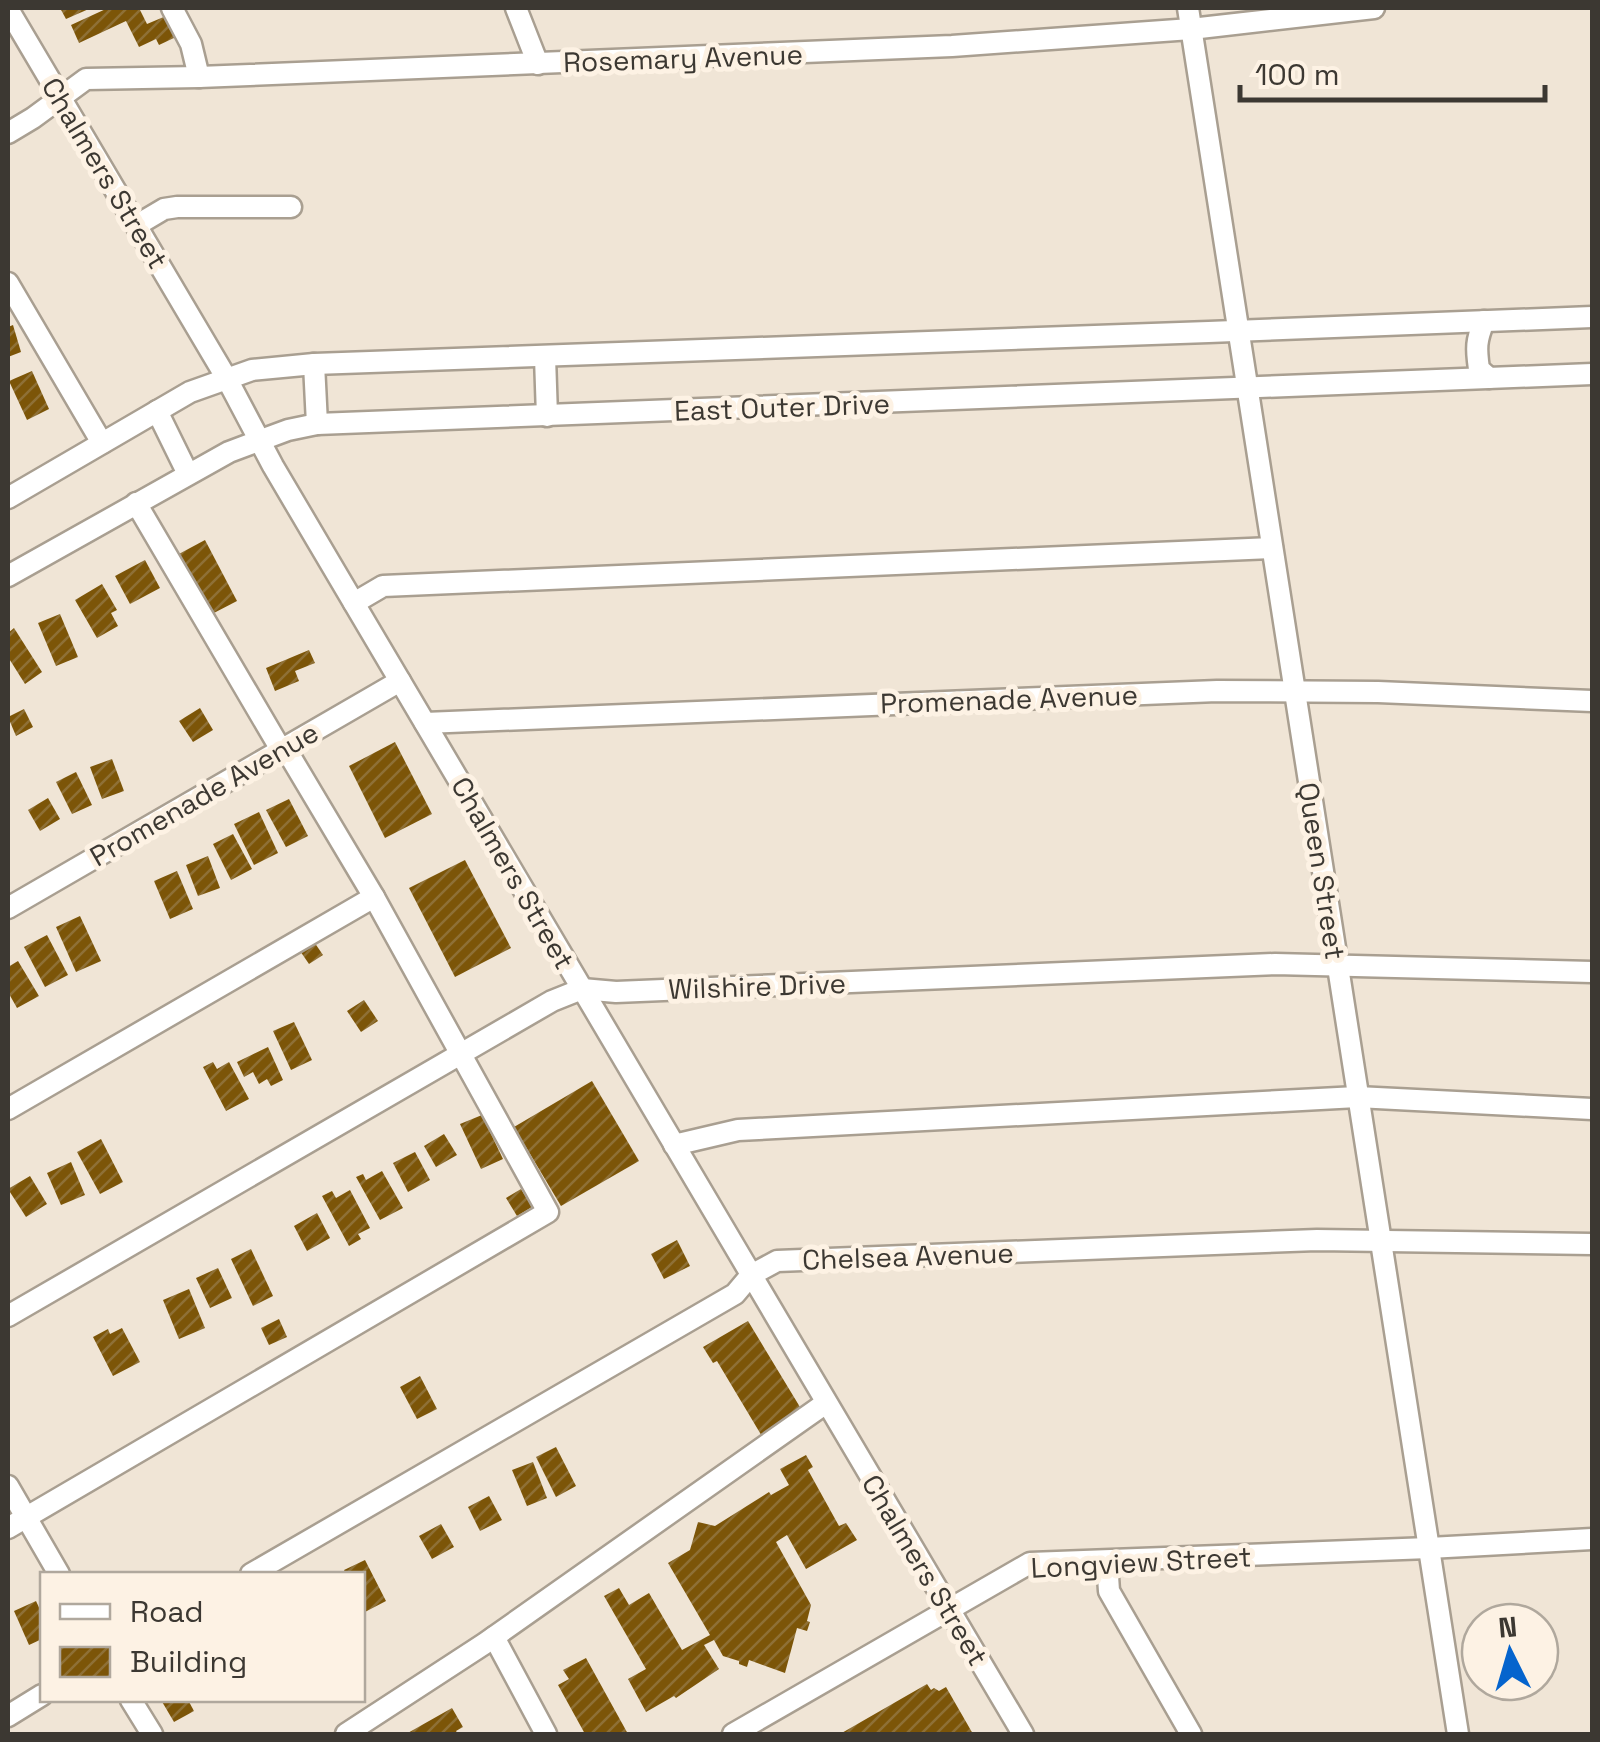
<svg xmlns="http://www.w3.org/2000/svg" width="1600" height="1742" viewBox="0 0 1600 1742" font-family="'Space Grotesk',sans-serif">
<defs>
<pattern id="building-hatch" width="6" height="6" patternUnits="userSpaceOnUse" patternTransform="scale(2.5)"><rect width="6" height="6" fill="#7c5508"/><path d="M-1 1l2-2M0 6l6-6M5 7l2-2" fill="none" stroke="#8e7036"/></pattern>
</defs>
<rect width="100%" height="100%" fill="#f0e5d6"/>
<!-- building -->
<g fill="url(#building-hatch)">
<polygon points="60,8 91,8 66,19"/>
<polygon points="108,8 139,8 147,24 166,16 176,37 159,45 156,39 139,47 126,21 79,43 71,25"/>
<polygon points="13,325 21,352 8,357 8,327"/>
<polygon points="32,371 49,409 27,420 9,381"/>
<polygon points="205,540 237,601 210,615 177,555"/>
<polygon points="145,560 160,588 130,604 115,576"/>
<polygon points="102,584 117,610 111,613 118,626 97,638 75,600"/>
<polygon points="60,614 78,657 56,666 38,623"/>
<polygon points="14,628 42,672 25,684 8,657 8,633"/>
<polygon points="309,650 315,663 295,671 299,681 275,691 266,668"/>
<polygon points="200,708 213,730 193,742 179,721"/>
<polygon points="24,709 33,727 16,736 8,717"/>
<polygon points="395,742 432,814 385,838 349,766"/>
<polygon points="112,759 124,791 102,799 90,767"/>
<polygon points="76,772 92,805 72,814 56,782"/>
<polygon points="48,798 60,819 40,831 28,810"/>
<polygon points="289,799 308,836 286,847 266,810"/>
<polygon points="259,812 278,853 254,865 234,824"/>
<polygon points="233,834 252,869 231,880 213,844"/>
<polygon points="208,856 220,888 198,896 186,865"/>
<polygon points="465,860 511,948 455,977 409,888"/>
<polygon points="177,871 193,909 170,919 154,881"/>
<polygon points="80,916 101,961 76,972 56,927"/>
<polygon points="47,935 68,975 45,987 24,947"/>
<polygon points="312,939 323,955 309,964 298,948"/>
<polygon points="18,961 39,996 17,1008 8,992 8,967"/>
<polygon points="364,1000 378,1021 361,1032 347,1011"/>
<polygon points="294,1022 312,1060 291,1070 273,1031"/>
<polygon points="268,1047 283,1080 271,1086 267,1079 259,1084 253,1072 244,1077 237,1062"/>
<polygon points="213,1062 217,1069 229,1062 249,1099 226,1111 203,1067"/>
<polygon points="592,1081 639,1161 561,1206 514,1127"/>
<polygon points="482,1115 503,1159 481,1169 460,1124"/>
<polygon points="444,1134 457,1155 436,1167 424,1146"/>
<polygon points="101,1139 123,1182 100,1194 77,1152"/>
<polygon points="415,1152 430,1180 408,1192 393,1163"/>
<polygon points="71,1162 85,1195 61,1205 47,1173"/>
<polygon points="382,1171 403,1208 380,1220 356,1177 363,1174 366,1180"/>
<polygon points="30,1176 47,1204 26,1217 8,1189"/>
<polygon points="521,1189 532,1207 517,1216 506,1198"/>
<polygon points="350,1190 370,1228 358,1234 361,1239 349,1246 322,1196 332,1191 336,1198"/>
<polygon points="317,1213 330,1238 307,1251 294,1226"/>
<polygon points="677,1240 690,1266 664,1279 651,1254"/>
<polygon points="251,1249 273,1296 253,1306 231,1259"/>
<polygon points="218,1268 232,1298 210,1308 196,1278"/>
<polygon points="189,1289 205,1328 179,1339 163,1300"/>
<polygon points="279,1319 287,1337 269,1345 261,1328"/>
<polygon points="748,1321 803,1412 763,1438 717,1361 713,1363 703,1347"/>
<polygon points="122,1328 140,1362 113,1376 93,1337 108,1329 110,1334"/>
<polygon points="420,1376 437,1409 417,1419 400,1387"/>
<polygon points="556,1447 576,1486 556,1497 536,1457"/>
<polygon points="806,1455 813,1467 808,1470 839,1526 846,1523 857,1540 806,1569 787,1535 776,1542 811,1605 807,1621 810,1622 807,1631 797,1628 785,1673 749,1660 747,1667 739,1664 739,1661 723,1656 714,1640 704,1645 719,1669 676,1698 674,1696 646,1712 628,1679 646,1669 604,1596 619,1588 629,1605 649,1593 682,1650 710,1635 668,1563 690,1550 698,1522 715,1526 769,1492 771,1495 789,1485 780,1469"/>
<polygon points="533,1462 547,1498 527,1506 512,1470"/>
<polygon points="489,1496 502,1520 480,1531 468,1507"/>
<polygon points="441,1524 454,1547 432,1559 419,1536"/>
<polygon points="365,1560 386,1601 365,1612 362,1606 362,1574 346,1574 344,1570"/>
<polygon points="36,1601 42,1614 42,1639 29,1645 14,1611"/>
<polygon points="586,1658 628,1734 585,1734 558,1685 569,1679 563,1670"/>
<polygon points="927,1684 931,1690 934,1688 939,1691 946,1687 973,1734 840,1734"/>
<polygon points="161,1700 188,1700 194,1711 174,1722"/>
<polygon points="452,1708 463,1727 456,1731 458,1734 406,1734"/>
</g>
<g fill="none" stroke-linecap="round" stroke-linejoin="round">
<!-- minor casing -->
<g stroke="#a99f91" stroke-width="25">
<g id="minor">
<polyline points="172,8 191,44 199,77"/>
<polyline points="516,8 538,64"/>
<polyline points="1188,8 1458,1734"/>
<polyline points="8,9 227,379 273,466 332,566 1023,1734"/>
<polyline points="8,133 33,118 86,79 199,77 952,46 1191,29 1374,8"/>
<polyline points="137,225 164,209 177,207 291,207"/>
<polyline points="8,283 102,443"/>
<path d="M1484 321C1476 341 1476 348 1479 369L1489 378"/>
<polyline points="545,357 547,416"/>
<polyline points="314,364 317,424"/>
<polyline points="157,411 188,474"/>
<path d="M8 498 190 392 252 370 314 364C740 352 1166 333 1592 317"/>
<polyline points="136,503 280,748"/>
<polyline points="8,576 229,452 288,430 317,424 1592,374"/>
<polyline points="354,603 383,586 1272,548"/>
<polyline points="425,723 1217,691 1378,692 1592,701"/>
<polyline points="8,908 400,681"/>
<polyline points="8,1109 374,897"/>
<polyline points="674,1145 738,1130 1357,1097 1592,1109"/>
<polyline points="8,1316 552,1001 582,989 616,992 1275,964 1592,972"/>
<polyline points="8,1486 59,1574"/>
<polyline points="8,1528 548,1212 374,897 284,746"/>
<polyline points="1107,1561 1109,1591 1191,1734"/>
<polyline points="251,1574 735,1294 751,1275 777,1261 1317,1240 1592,1244"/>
<polyline points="494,1637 546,1734"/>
<polyline points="131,1700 152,1734"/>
<polyline points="8,1716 42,1695"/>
<polyline points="346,1734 484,1644 826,1403"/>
<polyline points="733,1734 1030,1563 1429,1548 1592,1539"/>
</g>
</g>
<!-- minor -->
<use href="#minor" stroke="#fff" stroke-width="20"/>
</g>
<g text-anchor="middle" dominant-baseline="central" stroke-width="10" stroke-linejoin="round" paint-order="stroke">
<!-- street labels -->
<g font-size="28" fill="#3c3832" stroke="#fdf2e4">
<text transform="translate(683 58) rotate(-2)">Rosemary Avenue</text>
<text transform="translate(105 173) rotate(59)">Chalmers Street</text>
<text transform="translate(782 407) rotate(-2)">East Outer Drive</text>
<text transform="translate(1009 699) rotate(-2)">Promenade Avenue</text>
<text transform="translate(204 794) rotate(-30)">Promenade Avenue</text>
<text transform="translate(1322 871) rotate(81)">Queen Street</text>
<text transform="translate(513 873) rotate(60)">Chalmers Street</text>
<text transform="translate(757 986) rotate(-2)">Wilshire Drive</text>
<text transform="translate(908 1256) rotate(-2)">Chelsea Avenue</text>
<text transform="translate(1141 1562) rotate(-3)">Longview Street</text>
<text transform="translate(925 1570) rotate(59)">Chalmers Street</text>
</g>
</g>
<!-- border -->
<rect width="1600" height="1742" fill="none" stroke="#3c3832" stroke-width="20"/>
<!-- legend -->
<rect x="40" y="1572" width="325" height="130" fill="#fdf2e4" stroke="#b0a89d" stroke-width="2.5"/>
<rect x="60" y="1604" width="50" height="15" fill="#ffffff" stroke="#b0a89d" stroke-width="2.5"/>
<text x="130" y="1622" font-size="30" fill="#3c3832">Road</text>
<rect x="60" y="1647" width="50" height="30" fill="url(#building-hatch)" stroke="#b0a89d" stroke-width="2.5"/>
<text x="130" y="1672" font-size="30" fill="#3c3832">Building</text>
<!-- north arrow -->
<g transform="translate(1510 1652) rotate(355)"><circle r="48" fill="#fdf2e4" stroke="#b0a89d" stroke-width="2.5"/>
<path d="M0-8L18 38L0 25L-18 38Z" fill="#0564cd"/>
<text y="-15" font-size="28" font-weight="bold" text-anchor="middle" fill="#3c3832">N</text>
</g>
<!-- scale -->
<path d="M1240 85v15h305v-15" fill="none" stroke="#3c3832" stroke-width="5"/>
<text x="1255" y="85" font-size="30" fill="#3c3832" stroke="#fdf2e4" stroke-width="8" paint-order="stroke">100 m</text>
</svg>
